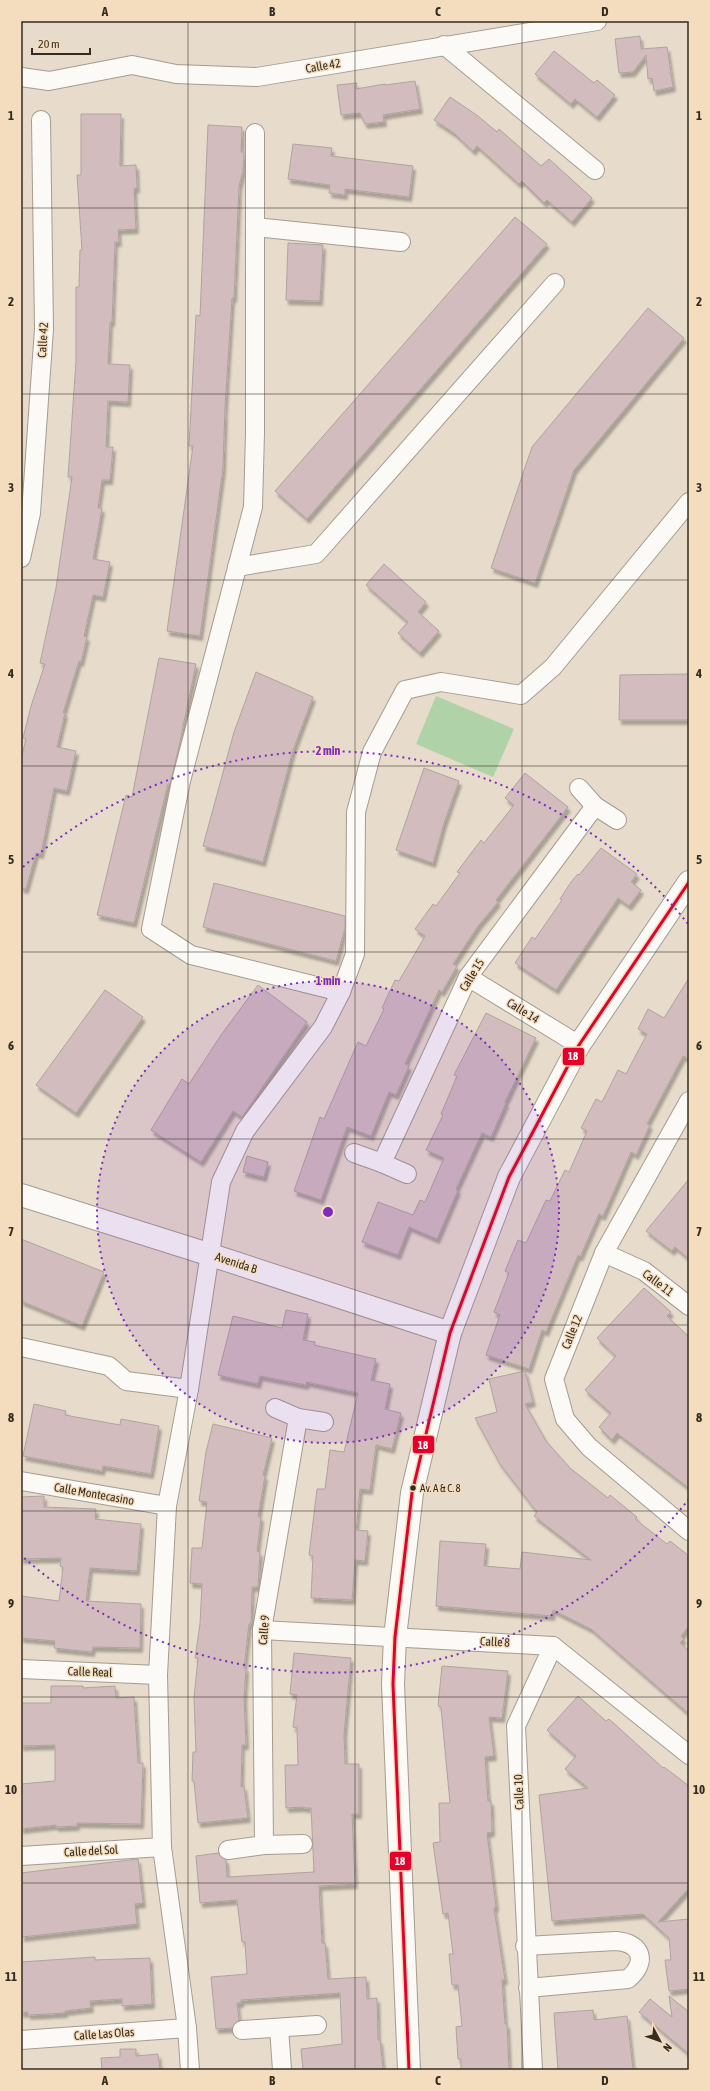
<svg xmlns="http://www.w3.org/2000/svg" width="710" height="2091" viewBox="0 0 710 2091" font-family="'Asap Condensed',sans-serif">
<defs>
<filter id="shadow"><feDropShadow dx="2.5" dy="4.5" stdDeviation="1" flood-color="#0004"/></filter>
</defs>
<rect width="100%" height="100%" fill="#e7dbcb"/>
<!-- green -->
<polygon fill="#afd2a9" points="436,696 514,729 493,777 416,744"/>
<!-- building -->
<g fill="#d2bcbe" stroke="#afa3a0" filter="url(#shadow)">
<polygon points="640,36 641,49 667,47 673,87 654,91 652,78 648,79 646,55 633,72 619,73 615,39"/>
<polygon points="554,51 594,83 597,80 615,95 597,117 575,99 571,104 535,74"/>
<polygon points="415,81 420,109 383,115 384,122 365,124 360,113 341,115 337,85 357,83 356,89 385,84 385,85"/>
<polygon points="450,97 478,116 497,132 499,129 541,166 549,159 592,198 572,222 547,200 544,203 522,181 519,184 477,146 473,151 454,133 434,120"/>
<polygon points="81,114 121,114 120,166 136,165 137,188 134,189 136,229 118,230 119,242 115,242 112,322 110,322 108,364 130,365 128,402 108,401 106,447 113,447 110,480 102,480 98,508 102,508 93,559 110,562 103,597 93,595 84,636 87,637 81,662 79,661 63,713 65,713 57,747 76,751 67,791 54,788 41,854 36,853 26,889 21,888 21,759 26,739 23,738 31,706 45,664 40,663 56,588 72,477 68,477 76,361 76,287 79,287 80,250 82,250 77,175 81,175"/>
<polygon points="208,125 242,127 241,152 244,152 243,171 239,186 234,298 232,298 225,406 223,468 200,636 167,631 193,446 189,446 196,315 200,316"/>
<polygon points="293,144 332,148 331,156 413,166 409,197 345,189 345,195 329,193 330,185 288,179"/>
<polygon points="515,217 547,244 307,519 275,491"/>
<polygon points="288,243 323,245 320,301 286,300"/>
<polygon points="648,308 684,338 574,470 535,583 491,568 532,447"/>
<polygon points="384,564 426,602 418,612 439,631 420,653 398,633 408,622 366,585"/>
<polygon points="159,658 196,664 179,746 170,784 168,784 134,923 97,915 126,795 132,797"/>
<polygon points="256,672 313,697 293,750 263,862 203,846 234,732"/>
<polygon points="689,674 689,720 619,720 620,675"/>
<polygon points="424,768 459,781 444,823 433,863 396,850"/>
<polygon points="525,773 568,807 496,900 498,902 478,926 453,964 457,966 442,992 439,990 405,1064 409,1066 396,1095 389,1092 371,1136 347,1127 321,1200 294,1191 320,1117 324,1119 358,1042 366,1046 384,1009 382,1008 395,980 399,981 425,936 415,929 433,904 436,906 460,873 457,872 481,840 484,843 514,805 505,798"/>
<polygon points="601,848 637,874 631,882 641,890 629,906 618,898 556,990 515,963 532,937 535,939 562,900 560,899 571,882 578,874 579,875"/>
<polygon points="214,883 345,916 345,928 336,961 203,927"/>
<polygon points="689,978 689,1059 683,1056 647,1124 650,1125 636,1155 631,1152 603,1216 599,1214 580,1257 578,1255 546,1332 542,1330 529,1369 486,1355 500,1315 494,1312 509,1273 505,1271 518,1240 526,1243 546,1200 550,1201 565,1170 569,1172 587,1131 581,1128 596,1099 602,1102 618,1070 626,1074 647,1034 638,1029 648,1009 664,1018"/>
<polygon points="258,985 307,1022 242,1117 233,1111 201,1162 151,1130 182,1079 189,1084 221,1035"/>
<polygon points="105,990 143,1017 76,1113 36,1085"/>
<polygon points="486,1013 536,1038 505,1102 506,1103 491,1137 482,1133 456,1189 458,1190 437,1239 409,1227 398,1255 362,1242 378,1202 413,1215 420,1200 425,1202 444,1158 426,1150 443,1115 441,1114 457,1076 454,1075"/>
<polygon points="247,1156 268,1162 264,1177 243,1172"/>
<polygon points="689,1179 689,1259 675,1247 672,1251 646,1231"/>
<polygon points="21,1239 104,1272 82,1326 21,1301"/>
<polygon points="644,1288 671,1312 667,1316 689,1337 689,1488 617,1433 612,1440 599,1427 611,1413 585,1390 616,1356 597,1338"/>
<polygon points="286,1310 308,1314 303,1340 315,1342 314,1345 376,1359 371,1380 390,1384 385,1409 401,1413 392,1449 376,1445 370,1490 360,1489 356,1530 368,1531 365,1561 355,1560 352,1600 311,1598 313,1556 309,1555 317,1489 325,1489 330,1450 344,1452 358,1393 307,1382 306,1385 260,1376 258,1384 218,1375 233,1316 282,1328"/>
<polygon points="525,1371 533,1402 525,1404 546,1441 570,1468 608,1498 610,1495 637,1517 635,1519 667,1544 670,1541 689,1556 689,1626 681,1636 684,1639 680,1643 689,1651 689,1714 591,1629 553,1610 552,1616 436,1606 440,1541 486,1544 484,1566 520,1569 522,1552 591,1560 534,1516 537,1512 500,1464 475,1418 497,1412 489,1379"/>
<polygon points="34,1404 66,1411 65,1415 120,1425 121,1419 159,1426 151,1474 103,1466 102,1471 23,1456"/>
<polygon points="213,1424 272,1438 263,1475 265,1476 258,1517 261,1517 257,1551 260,1552 258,1587 252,1587 251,1624 249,1624 244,1668 246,1668 244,1699 246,1745 242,1745 241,1787 244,1786 248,1818 198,1823 194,1781 192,1781 193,1752 196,1752 194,1698 198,1658 195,1658 200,1624 202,1584 190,1583 192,1548 202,1548 207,1502 199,1501 206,1452"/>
<polygon points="44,1496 44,1507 96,1509 95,1519 141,1524 137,1571 90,1568 86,1601 141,1604 140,1648 93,1647 92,1652 54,1648 55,1641 21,1638 21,1596 59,1601 63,1567 60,1566 61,1558 21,1559 21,1497"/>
<polygon points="294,1653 351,1658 344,1734 345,1764 359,1764 359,1814 352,1814 355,1884 319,1886 322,1943 325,1943 328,1979 366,1977 367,1999 377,1998 378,2040 380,2040 383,2070 303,2070 301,2049 342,2044 340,1993 241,2000 241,2003 237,2003 239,2020 232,2028 216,2029 211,1977 247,1974 245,1942 242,1942 237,1900 200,1903 196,1856 218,1853 226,1860 227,1877 314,1872 311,1808 304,1808 304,1807 286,1808 285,1765 298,1765 297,1728 293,1727 297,1695 290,1694"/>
<polygon points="442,1666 508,1671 502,1718 489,1717 494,1756 485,1757 488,1801 491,1801 492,1832 487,1833 496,1907 494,1908 505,1980 502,1980 505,2024 507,2024 509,2070 461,2070 461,2059 458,2059 456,2027 462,2026 458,1985 452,1985 449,1954 453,1954 448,1913 443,1914 433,1843 440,1842 439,1803 450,1803 441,1707 438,1706"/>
<polygon points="51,1686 83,1686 83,1688 115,1686 116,1698 134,1697 138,1763 143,1763 141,1824 77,1823 77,1826 56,1827 56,1825 21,1829 21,1784 55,1781 55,1745 21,1746 21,1703 51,1703"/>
<polygon points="578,1696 606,1721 609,1719 663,1768 664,1767 689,1786 689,1888 658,1922 689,1919 689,1989 669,1991 665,1960 671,1960 669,1938 643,1914 552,1921 539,1795 588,1788 565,1769 576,1756 547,1730"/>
<polygon points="138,1859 143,1903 135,1904 137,1924 22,1937 21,1873"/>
<polygon points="95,1957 95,1960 150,1958 152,2004 122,2006 122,1999 90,2001 91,2008 65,2011 65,2013 28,2015 28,2012 21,2013 21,1962"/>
<polygon points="669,1996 689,2012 689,2054 639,2012 650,1999 672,2017"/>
<polygon points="593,2010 594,2020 627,2016 633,2070 558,2070 554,2013"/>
<polygon points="120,2049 136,2049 136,2056 158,2054 160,2070 102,2070 101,2058 120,2057"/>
</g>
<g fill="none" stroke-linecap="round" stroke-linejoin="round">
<!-- minor casing -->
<g stroke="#a59c90" stroke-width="20">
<g id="minor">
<polyline points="444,45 595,170"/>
<polyline points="21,77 49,81 132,65 176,74 257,77 597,21"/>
<polyline points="255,133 255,433 253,507 181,781 151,929 191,955 341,992"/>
<polyline points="255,227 401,242"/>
<polyline points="21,558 31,513 44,329 41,120"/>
<polyline points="237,567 316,554 555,283"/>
<polyline points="579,788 595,806 617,820"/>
<polyline points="468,977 579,1045"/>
<polyline points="689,1101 604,1253 554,1379 565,1419 589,1447 689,1531"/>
<polyline points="354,1153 382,1163 407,1174"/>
<polyline points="382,1163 468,977 595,806"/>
<polyline points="604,1253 644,1271 689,1306"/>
<polyline points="21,1347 109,1366 126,1381 189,1389"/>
<polyline points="275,1408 298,1418 324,1422"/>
<polyline points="21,1481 167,1506"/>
<polyline points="262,1630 553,1646 689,1755"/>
<polyline points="21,1669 158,1675"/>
<polyline points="264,1845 262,1630 298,1418"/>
<polyline points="228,1850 264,1845 303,1844"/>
<polyline points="21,1856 162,1847"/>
<path d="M525 1946 616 1941C642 1943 648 1962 628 1979L528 1988"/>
<polyline points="279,2028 282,2070"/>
<polyline points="242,2030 317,2025"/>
<polyline points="21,2040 187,2028"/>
<polyline points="190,2070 187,2028 162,1847 158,1675 167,1506 189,1389 221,1182 245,1131 323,1027 341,992 355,954 356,812 372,752 405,690 441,682 521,695 553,667 689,502"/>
<polyline points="533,2070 516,1726 553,1646"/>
</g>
</g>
<!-- tertiary casing -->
<g stroke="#a59c90" stroke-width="24">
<g id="tertiary">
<polyline points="21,1195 211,1255 450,1333"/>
<polyline points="409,2070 393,1684 395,1637 412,1493 450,1333 509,1177 579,1045 689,882"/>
</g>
</g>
<!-- minor -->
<use href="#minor" stroke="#fbfaf7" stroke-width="18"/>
<!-- tertiary -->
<use href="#tertiary" stroke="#fbfaf7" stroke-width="22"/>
<!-- bus-1 casing -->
<g stroke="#f4dcbe" stroke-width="6">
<polyline id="bus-1" points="409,2070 393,1684 395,1637 412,1493 450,1333 509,1177 579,1045 689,882"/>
</g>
<!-- bus-1 -->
<use href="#bus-1" stroke="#e4002b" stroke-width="3"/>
</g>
<!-- grid -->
<path fill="none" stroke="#352c20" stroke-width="1" stroke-opacity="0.55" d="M188 21V2070M355 21V2070M522 21V2070M21 208H689M21 394H689M21 580H689M21 766H689M21 952H689M21 1139H689M21 1325H689M21 1511H689M21 1697H689M21 1883H689"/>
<!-- distance rings -->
<circle cx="328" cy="1212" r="231" fill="#7b2cbf" fill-opacity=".12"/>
<g fill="none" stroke="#7b2cbf" stroke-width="2" stroke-dasharray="2 4">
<circle cx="328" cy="1212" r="231"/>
<path d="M689 1499A461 461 0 0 1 23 1557M23 867A461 461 0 0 1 689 925"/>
</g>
<!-- markers -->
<circle fill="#352c20" stroke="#f4dcbe" stroke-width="1.5" cx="413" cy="1488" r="3.5"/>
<g text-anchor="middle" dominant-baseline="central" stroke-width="3" stroke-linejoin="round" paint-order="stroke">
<!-- bus labels -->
<g font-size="11" fill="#352c20" stroke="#f4dcbe" text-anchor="start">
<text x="420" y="1488">Av. A &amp; C. 8</text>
</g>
<!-- street labels -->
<g font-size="12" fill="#352c20" stroke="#f4dcbe">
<text transform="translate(323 66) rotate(-10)">Calle 42</text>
<text transform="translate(43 340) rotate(-87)">Calle 42</text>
<text transform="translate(472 975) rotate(-58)">Calle 15</text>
<text transform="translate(523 1011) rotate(32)">Calle 14</text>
<text transform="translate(236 1263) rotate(18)">Avenida B</text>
<text transform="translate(658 1283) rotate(37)">Calle 11</text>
<text transform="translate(572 1332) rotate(-68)">Calle 12</text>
<text transform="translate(94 1494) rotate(10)">Calle Montecasino</text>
<text transform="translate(264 1630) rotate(-85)">Calle 9</text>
<text transform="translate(495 1642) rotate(3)">Calle 8</text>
<text transform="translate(90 1672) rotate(2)">Calle Real</text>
<text transform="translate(519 1792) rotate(-92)">Calle 10</text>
<text transform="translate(91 1851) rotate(-3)">Calle del Sol</text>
<text transform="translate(104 2034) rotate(-4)">Calle Las Olas</text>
</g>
</g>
<circle cx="328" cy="1212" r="6" fill="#7b2cbf" stroke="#f4dcbe" stroke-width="2"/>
<g font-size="12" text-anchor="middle" font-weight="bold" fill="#7b2cbf" stroke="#f4dcbe" stroke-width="3" stroke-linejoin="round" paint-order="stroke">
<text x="328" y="755">2 min</text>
<text x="328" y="985">1 min</text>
</g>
<g stroke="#f4dcbe" stroke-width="1.5">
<rect x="562" y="1047" width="23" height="19" rx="4" fill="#e4002b"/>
<rect x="412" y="1435" width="23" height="19" rx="4" fill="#e4002b"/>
<rect x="389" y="1851" width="23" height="20" rx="4" fill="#e4002b"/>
</g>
<g font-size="11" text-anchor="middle" font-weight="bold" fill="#fff">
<text x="573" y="1060">18</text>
<text x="423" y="1449">18</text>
<text x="400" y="1865">18</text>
</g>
<!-- border -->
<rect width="710" height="2091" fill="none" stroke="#f4dcbe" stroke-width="44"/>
<!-- north arrow -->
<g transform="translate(660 2041) rotate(131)" stroke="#f4dcbe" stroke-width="3" paint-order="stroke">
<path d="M0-3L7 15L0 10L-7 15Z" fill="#352c20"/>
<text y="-6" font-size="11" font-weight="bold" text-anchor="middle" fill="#352c20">N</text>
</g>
<!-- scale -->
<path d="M32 48v6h58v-6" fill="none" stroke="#352c20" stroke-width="2"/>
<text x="38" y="48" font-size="12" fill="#352c20" stroke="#f4dcbe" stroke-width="3" paint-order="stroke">20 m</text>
<rect x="22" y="22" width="666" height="2047" fill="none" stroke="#352c20" stroke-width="1.5"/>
<g font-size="13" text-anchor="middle" font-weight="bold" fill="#352c20">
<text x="105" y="16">A</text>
<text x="272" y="16">B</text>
<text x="438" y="16">C</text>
<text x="605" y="16">D</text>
<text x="11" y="120">1</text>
<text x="699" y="120">1</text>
<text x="11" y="306">2</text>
<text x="699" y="306">2</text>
<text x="11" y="492">3</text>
<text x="699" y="492">3</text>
<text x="11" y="678">4</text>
<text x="699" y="678">4</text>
<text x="11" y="864">5</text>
<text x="699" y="864">5</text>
<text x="11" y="1050">6</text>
<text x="699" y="1050">6</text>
<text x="11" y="1236">7</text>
<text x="699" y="1236">7</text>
<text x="11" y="1422">8</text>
<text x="699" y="1422">8</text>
<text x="11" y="1608">9</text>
<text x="699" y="1608">9</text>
<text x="11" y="1794">10</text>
<text x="699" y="1794">10</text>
<text x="11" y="1981">11</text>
<text x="699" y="1981">11</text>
<text x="105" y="2085">A</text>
<text x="272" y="2085">B</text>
<text x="438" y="2085">C</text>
<text x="605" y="2085">D</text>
</g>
</svg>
